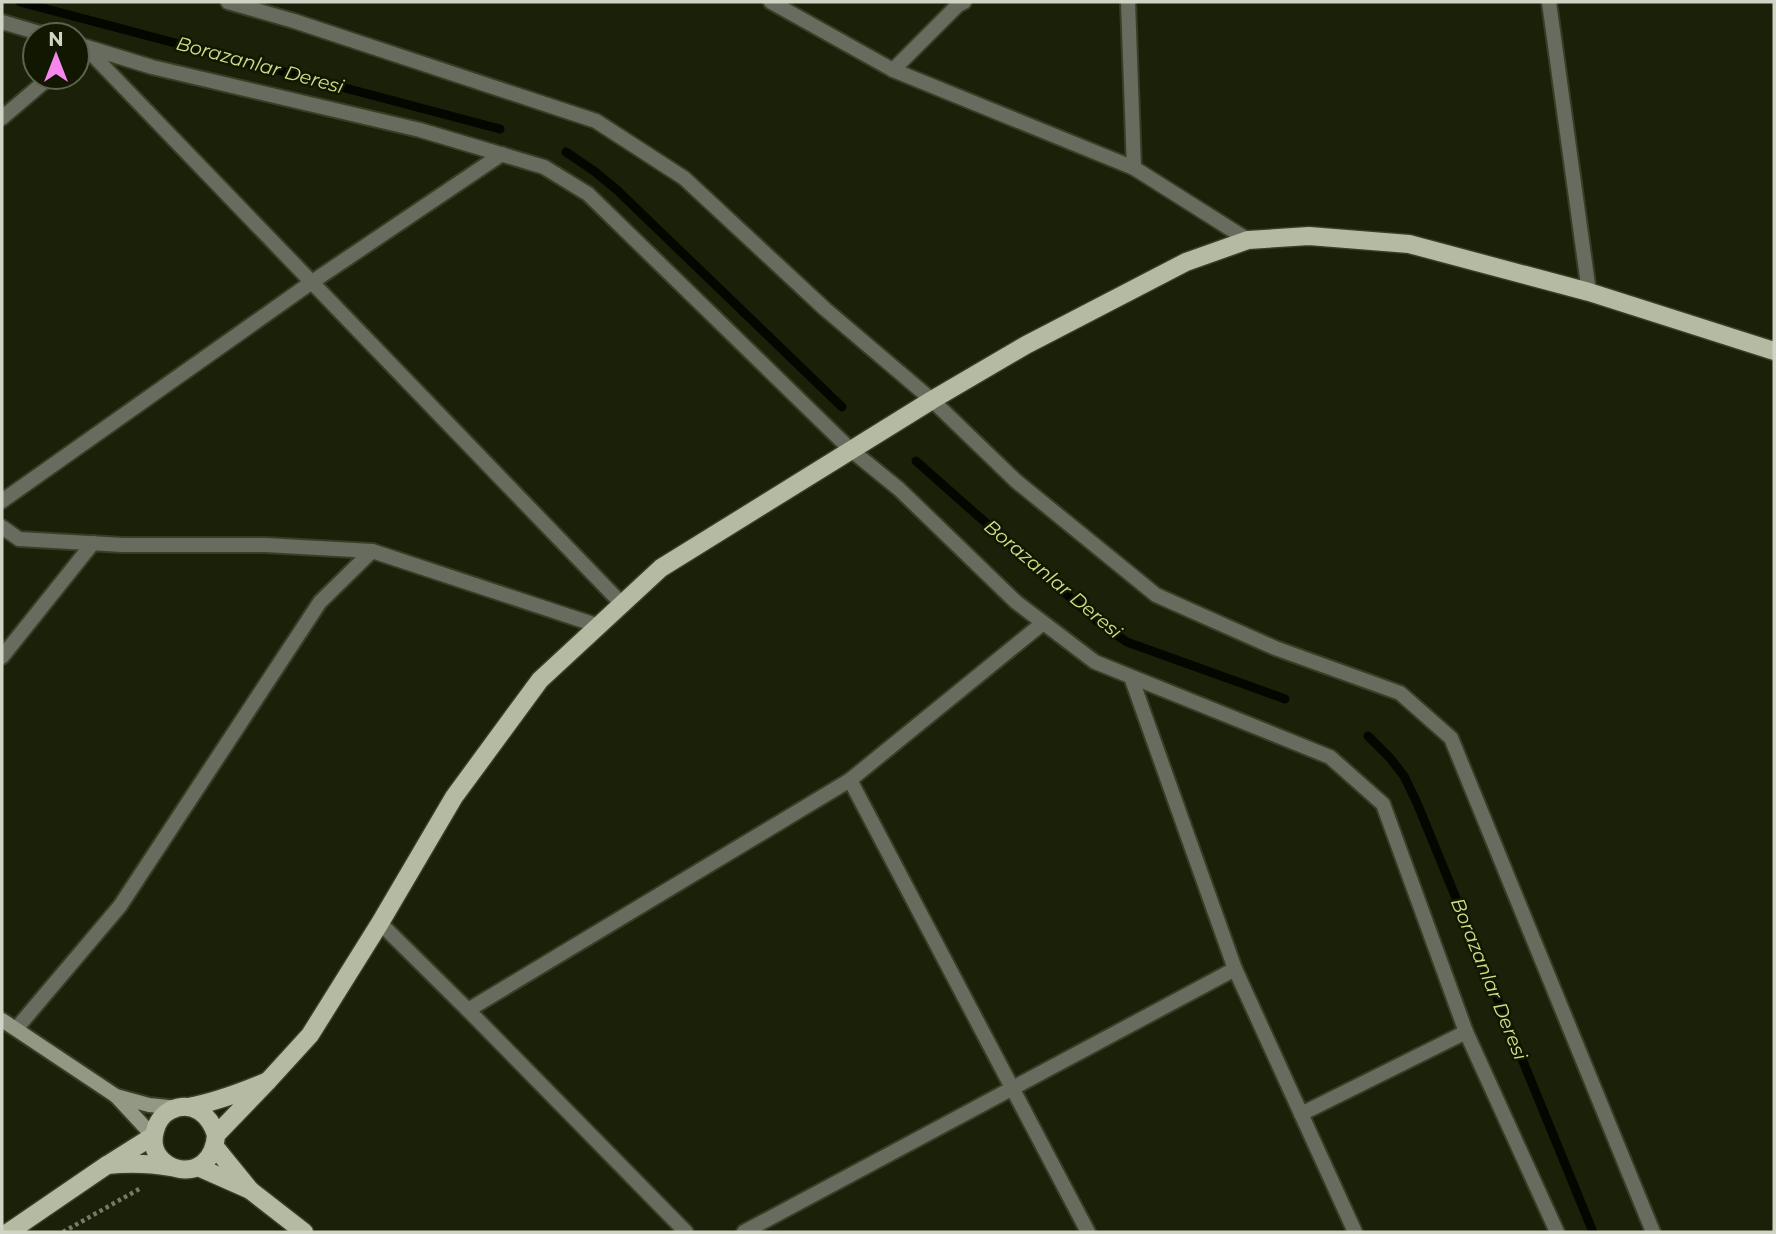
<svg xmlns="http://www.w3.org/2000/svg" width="1776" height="1234" viewBox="0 0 1776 1234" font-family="Montserrat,sans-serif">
<rect width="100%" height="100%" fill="#1b2108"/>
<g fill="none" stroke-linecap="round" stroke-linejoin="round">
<!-- stream -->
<g stroke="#040700" stroke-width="9">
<polyline points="20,2 500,129"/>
<polyline points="566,152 594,171 617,190 842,407"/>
<polyline points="916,461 1100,624 1127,642 1285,699"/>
<polyline points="1368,736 1390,758 1404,776 1417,803 1593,1232"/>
</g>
<!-- minor casing -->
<g stroke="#383e26" stroke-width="18">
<g id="minor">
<polyline points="228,2 294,21 596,121 684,178 825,309 932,400 1016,481 1156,595 1275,648 1400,693 1451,738 1653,1232"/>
<polyline points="771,2 893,70 1134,168 1248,240"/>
<polyline points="1128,2 1134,168"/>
<polyline points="1549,2 1589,292"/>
<polyline points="2,22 46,35"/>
<polyline points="77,44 152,67 420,130 544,167 588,194 851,450 899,489 1016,602 1095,662 1330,757 1383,804 1466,1032 1557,1232"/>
<polyline points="86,48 622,604"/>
<polyline points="893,70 958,5 964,2"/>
<polyline points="2,118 50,77"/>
<polyline points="2,501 312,282 502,154"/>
<polyline points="2,527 19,539 123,545 265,545 372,551"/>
<polyline points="2,657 93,543"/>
<polyline points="1131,677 1235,969 1355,1232"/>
<polyline points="850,780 1088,1232"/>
<polyline points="380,923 468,1010 850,780 1043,623"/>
<polyline points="468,1010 686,1232"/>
<polyline points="16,1029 120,906 320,602 372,551 599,626"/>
<polyline points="1301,1114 1466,1032"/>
<polyline points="744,1232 1235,969"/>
</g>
</g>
<!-- secondary casing -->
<g stroke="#383e26" stroke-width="18">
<g id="secondary">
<polyline points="2,1020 116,1096"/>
<polyline points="153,1136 116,1096 149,1105 178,1108"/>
</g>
</g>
<!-- primary casing -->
<g stroke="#383e26" stroke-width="21">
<g id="primary">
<polyline points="268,1081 310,1035 380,923 454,797 540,680 661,568 932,400 1026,345 1186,262 1248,240 1309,236 1409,244 1589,292 1774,351"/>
<path d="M188 1107C216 1102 242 1092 268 1081L216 1135C212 1190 143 1172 155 1131 157 1122 163 1114 171 1110 193 1100 210 1115 216 1135"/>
<path d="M153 1136 107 1165C129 1163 148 1163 170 1167"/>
<polyline points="198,1167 250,1190 215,1147"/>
<polyline points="250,1190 304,1232"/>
<polyline points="9,1232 107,1165"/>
</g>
</g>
<!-- path -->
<polyline stroke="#767b67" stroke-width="4.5" stroke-dasharray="3.5 3.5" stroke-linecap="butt" points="63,1232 141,1188"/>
<!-- minor -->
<use href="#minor" stroke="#686c5f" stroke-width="14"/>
<!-- secondary -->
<use href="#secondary" stroke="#939885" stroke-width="14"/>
<!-- primary -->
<use href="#primary" stroke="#b4bba2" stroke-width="18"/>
</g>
<g text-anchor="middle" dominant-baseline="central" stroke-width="5" stroke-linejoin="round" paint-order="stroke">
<!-- water labels -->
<g font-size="19" font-style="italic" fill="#cce289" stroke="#121701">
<text transform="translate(260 65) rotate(15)">Borazanlar Deresi</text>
<text transform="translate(1053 579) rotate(40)">Borazanlar Deresi</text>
<text transform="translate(1489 979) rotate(68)">Borazanlar Deresi</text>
</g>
</g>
<!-- border -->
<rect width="1776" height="1234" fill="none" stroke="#cfd4c4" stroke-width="7"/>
<!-- north arrow -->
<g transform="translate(56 56)"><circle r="33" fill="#121701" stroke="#5e634f" stroke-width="2"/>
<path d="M0-5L12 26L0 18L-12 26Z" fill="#f688ed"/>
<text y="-10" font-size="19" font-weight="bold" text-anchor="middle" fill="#cfd4c4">N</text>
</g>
</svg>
